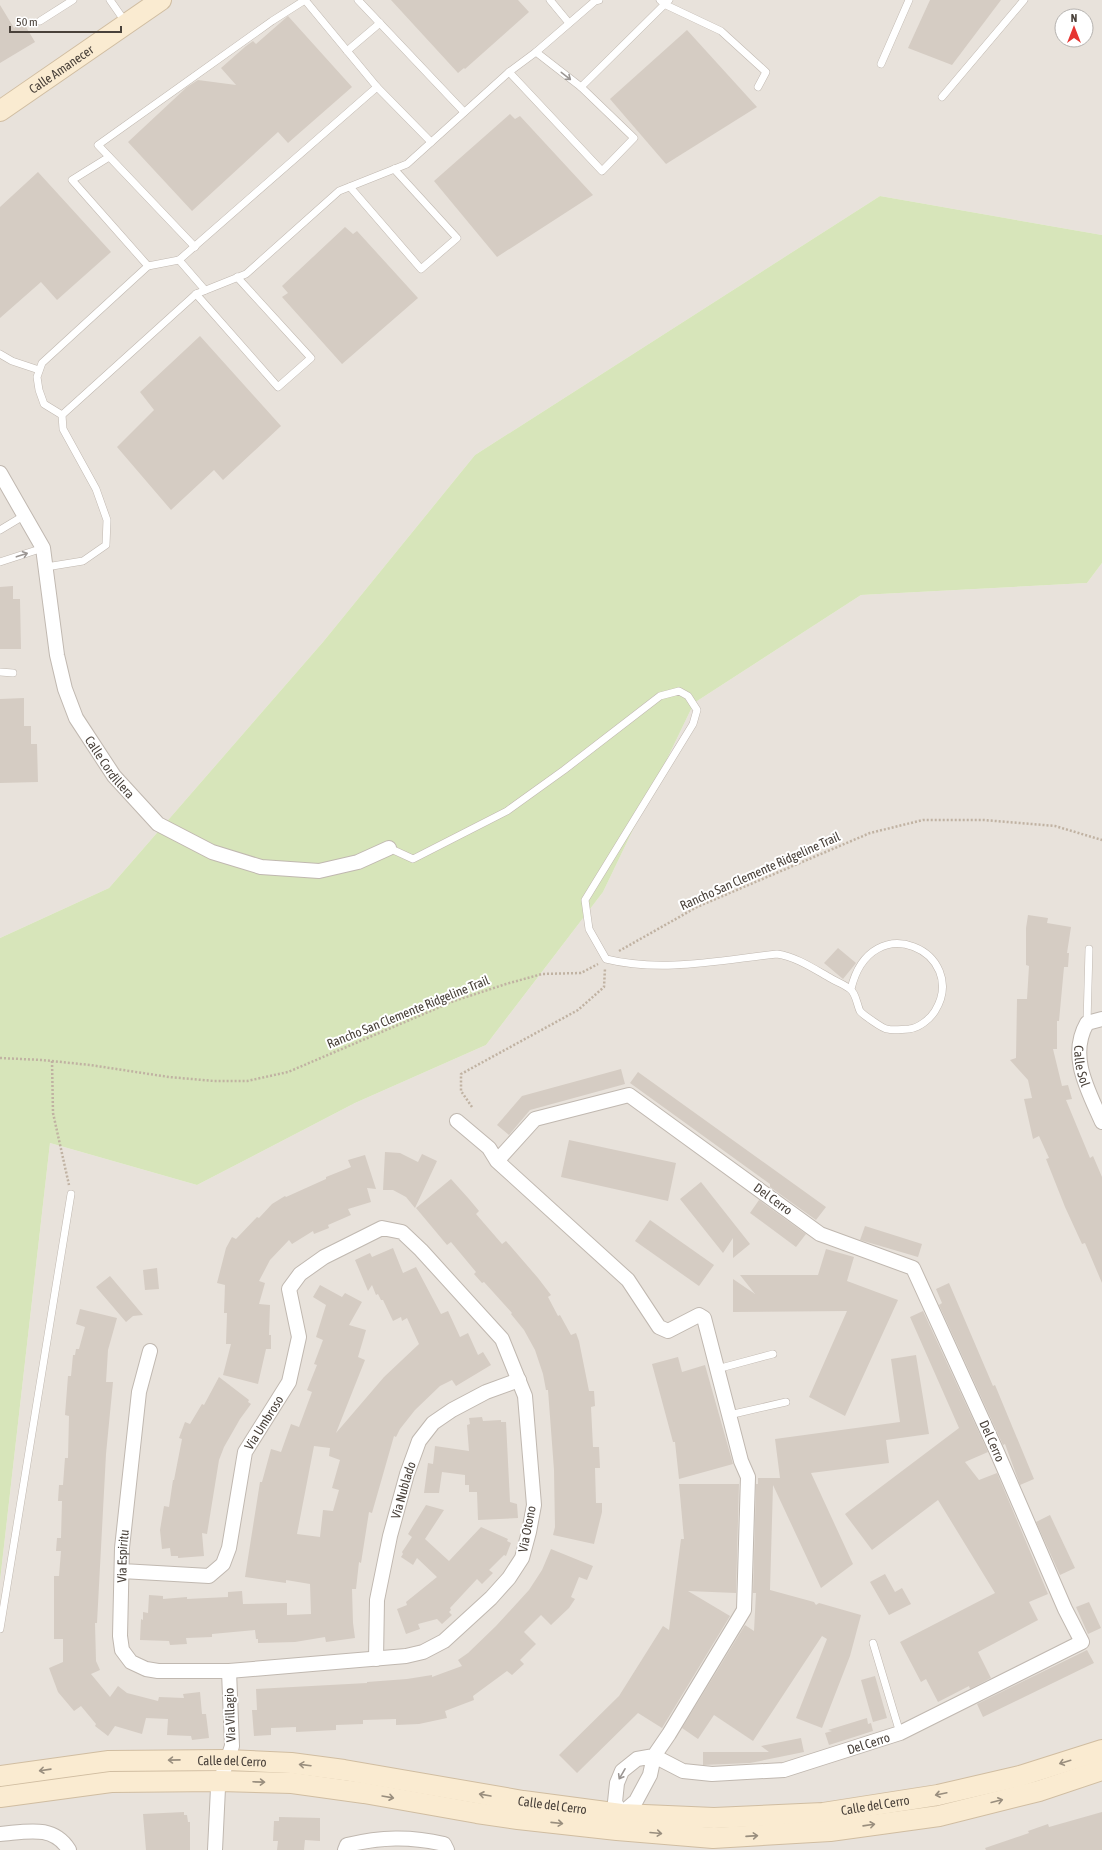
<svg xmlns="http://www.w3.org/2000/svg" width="1102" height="1850" viewBox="0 0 1102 1850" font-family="'Asap Condensed',sans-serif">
<rect width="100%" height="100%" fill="#f5f1ec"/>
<!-- residential -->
<g fill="#e8e2db" fill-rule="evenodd">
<path d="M0 0H1102V235L880 196 475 455 323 642 109 888 0 938ZM1062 16H1086V40H1062Z"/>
<polygon points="1102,563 1102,1850 0,1850 0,1581 50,1143 197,1185 355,1103 486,1045 603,892 694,703 861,595 1087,583"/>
</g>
<!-- green -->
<polygon fill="#d7e5ba" points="880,196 1102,235 1102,563 1087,583 861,595 694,703 603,892 486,1045 355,1103 197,1185 50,1143 0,1581 0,938 109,888 323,642 475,455"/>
<!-- building -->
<g fill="#d5ccc3" fill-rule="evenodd">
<polygon points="391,0 518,0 529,12 465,69 464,68 458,73"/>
<polygon points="930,0 1001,0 952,65 908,48"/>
<polygon points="0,5 14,28 23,22 35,42 0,63"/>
<polygon points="288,16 352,87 288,143 278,132 192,211 128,142 187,87 198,80 236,85 221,68 246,46 253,41 256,44"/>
<polygon points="687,30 757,107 666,164 610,99"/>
<polygon points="510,114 515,119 520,116 593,195 497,257 434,181"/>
<polygon points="38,172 111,252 57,300 41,282 0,318 0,207"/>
<polygon points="345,227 353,234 357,231 418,298 342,364 282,297 288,293 282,286"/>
<polygon points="200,336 281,426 223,480 214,470 171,510 117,447 154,410 140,392"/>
<polygon points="13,586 13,599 20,599 21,649 0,649 0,587"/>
<polygon points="24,698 24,726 31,726 31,744 37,744 38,782 0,783 0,699"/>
<polygon points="1028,915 1048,918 1047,923 1071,927 1067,953 1069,953 1068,967 1064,967 1059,1021 1057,1021 1057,1049 1053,1049 1062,1086 1068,1085 1072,1099 1066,1100 1090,1158 1093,1156 1102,1177 1102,1283 1085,1243 1082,1244 1065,1207 1046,1159 1049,1158 1039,1136 1033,1139 1024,1099 1032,1098 1028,1080 1010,1060 1016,1058 1017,999 1027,999 1029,966 1026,965 1026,928"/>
<polygon points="838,948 856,963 843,979 824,963"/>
<polygon points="621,1069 625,1084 530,1110 509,1135 497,1125 522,1096"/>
<polygon points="638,1072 826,1207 816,1220 770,1187 770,1184 630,1083"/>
<polygon points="569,1140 676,1163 668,1201 561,1177"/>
<polygon points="385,1152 400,1153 418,1162 422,1154 437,1161 415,1208 406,1197 393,1190 383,1190"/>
<polygon points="365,1155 376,1189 367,1188 371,1202 348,1209 351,1215 328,1225 329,1228 314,1234 313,1231 292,1244 289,1240 270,1260 259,1281 265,1283 259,1304 270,1305 269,1335 271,1335 271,1349 266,1349 258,1384 223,1375 231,1344 226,1344 227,1313 224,1313 225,1285 217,1283 226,1248 232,1237 236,1239 257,1217 259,1218 272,1204 285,1196 286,1197 326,1179 326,1177 351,1167 348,1160"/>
<polygon points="451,1179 469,1199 479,1211 476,1214 502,1244 506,1241 538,1278 551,1295 548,1297 558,1316 560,1315 571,1335 576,1333 579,1341 589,1391 594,1391 595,1406 591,1407 593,1447 599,1447 600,1468 595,1468 596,1503 602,1503 602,1512 594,1544 553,1535 555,1527 554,1470 548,1390 546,1390 543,1374 535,1350 524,1330 511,1314 512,1313 484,1282 482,1283 474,1274 476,1272 451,1242 447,1245 416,1208"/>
<polygon points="701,1182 750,1244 733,1258 733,1238 723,1253 680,1199"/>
<polygon points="759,1200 806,1234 796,1247 750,1213"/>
<polygon points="650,1220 714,1265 699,1286 635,1241"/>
<polygon points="865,1226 922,1244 918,1257 860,1240"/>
<path d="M393 1248 403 1273 416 1267 441 1314 448 1311 460 1337 468 1333 478 1355 483 1352 491 1365 456 1386 452 1380 440 1386 415 1410 400 1429 396 1437 394 1436 372 1513 369 1512 361 1563 359 1562 356 1589H352L353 1623 355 1638 326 1642 325 1637 295 1642 258 1643V1639H256L255 1630 212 1634V1637L186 1638 187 1644 170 1645 169 1641 140 1640 141 1619 143 1620V1612L148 1613 149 1595 163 1596V1599L187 1597V1599L228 1597V1592L242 1591 243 1604 287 1603V1615L311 1614 310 1584 286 1580V1583L245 1577 260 1482H262L271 1449 281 1452 291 1424 299 1427 312 1392 307 1390 317 1365 314 1364 323 1340 316 1337 326 1305 313 1297 320 1285 342 1297 345 1293 362 1302 349 1325 366 1330 358 1357 365 1360 336 1433 384 1377 419 1344 407 1318 402 1321 401 1317 393 1321 383 1300H381L378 1294 376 1295 372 1285 368 1291 355 1260 370 1253 372 1257ZM314 1446 330 1448 329 1456 340 1460 332 1488 339 1490 333 1511 323 1510 320 1537 297 1534Z"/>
<polygon points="826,1249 854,1257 847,1281 898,1300 845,1416 809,1397 847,1311 733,1312 733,1279 755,1294 740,1275 818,1275"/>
<polygon points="157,1268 159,1289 145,1290 143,1270"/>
<polygon points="110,1276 143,1315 133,1316 126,1322 96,1287"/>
<polygon points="949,1283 993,1386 995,1385 1034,1479 1020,1485 1005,1444 1003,1445 939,1305 942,1303 936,1289"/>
<polygon points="80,1309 117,1318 108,1350 106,1382 113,1382 106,1454 97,1623 95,1623 96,1661 100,1670 91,1674 110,1697 118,1686 127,1693 158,1701 159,1697 184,1698 183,1694 200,1692 202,1714 206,1714 209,1738 192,1740 191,1736 167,1735 168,1719 146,1718 142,1734 115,1726 108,1736 95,1726 96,1724 81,1706 74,1711 58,1692 49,1668 63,1662 63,1639 54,1639 54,1576 59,1576 61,1551 56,1551 57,1538 61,1538 62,1501 58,1501 59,1485 63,1485 65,1458 68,1458 69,1416 65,1415 68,1376 71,1376 73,1355 75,1355 76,1349 79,1349 85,1327 76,1324"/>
<polygon points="923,1311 988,1452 965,1462 979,1480 997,1473 1048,1594 1029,1602 1038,1620 978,1652 991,1678 970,1689 969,1686 938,1702 926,1679 921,1682 900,1642 995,1593 938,1500 872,1550 845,1514 959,1428 910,1317"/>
<polygon points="916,1355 929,1434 886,1440 889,1463 811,1473 853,1564 821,1588 773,1485 770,1590 814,1602 816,1605 819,1603 861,1615 850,1656 822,1728 796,1718 827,1639 822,1636 753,1741 714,1715 698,1739 682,1728 745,1625 754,1631 756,1593 753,1593 756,1484 758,1484 758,1478 780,1478 775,1439 900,1422 891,1359"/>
<polygon points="678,1357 682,1372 705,1365 733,1464 679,1479 675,1442 673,1442 652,1364"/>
<polygon points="219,1377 249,1400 248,1402 251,1404 240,1419 224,1447 219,1460 207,1534 202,1533 204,1556 178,1558 178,1556 171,1556 170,1548 162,1549 160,1530 164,1506 169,1507 173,1480 174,1480 182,1439 179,1438 185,1422 190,1424 202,1404 204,1405"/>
<polygon points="482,1417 483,1421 501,1420 501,1422 506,1422 510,1502 517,1504 518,1518 478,1520 477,1492 469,1492 469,1485 465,1485 465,1475 442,1472 439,1493 424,1493 428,1463 433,1464 435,1446 469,1451 467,1425 470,1424 469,1418"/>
<polygon points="679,1484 739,1484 736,1593 688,1591 730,1616 662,1728 638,1713 577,1773 559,1755 619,1696 663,1626 669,1630 681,1539 684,1539"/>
<polygon points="426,1505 444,1510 425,1539 449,1561 481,1527 508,1539 507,1541 511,1543 506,1556 504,1555 489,1570 493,1573 482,1584 477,1579 450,1608 451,1610 449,1612 452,1615 442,1624 437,1619 418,1624 420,1629 406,1634 397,1609 407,1605 406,1602 437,1577 417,1558 413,1565 401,1557 403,1554 402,1552 412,1537 408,1534"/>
<polygon points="1050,1515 1075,1568 1060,1575 1036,1522"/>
<polygon points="551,1549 593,1566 587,1580 579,1577 571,1597 575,1599 569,1608 551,1625 541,1615 524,1632 536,1644 520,1660 524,1664 512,1675 507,1671 473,1696 474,1700 445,1711 447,1718 419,1724 396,1725 396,1719 363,1720 363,1724 336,1725 336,1730 296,1732 296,1727 271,1728 271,1735 254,1736 252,1710 257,1710 256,1689 367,1683 367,1682 407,1679 432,1675 432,1677 462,1666 458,1660 468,1653 496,1626 529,1590 542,1570"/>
<polygon points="885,1574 895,1592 902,1588 911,1604 889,1615 870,1582"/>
<polygon points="1089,1602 1101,1628 1088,1634 1076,1607"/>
<polygon points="1087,1650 1094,1663 983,1717 977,1704"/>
<polygon points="875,1676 887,1718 873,1722 861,1680"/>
<polygon points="867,1718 868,1724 871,1723 873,1731 829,1745 825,1733 832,1731 828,1730"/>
<polygon points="801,1738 804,1752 750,1763 703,1765 703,1752 769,1752 761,1746"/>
<polygon points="184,1812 184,1815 187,1815 188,1822 190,1822 190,1850 146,1850 143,1814"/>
<polygon points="1102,1812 1102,1850 986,1850 985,1848 1029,1833 1028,1831 1048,1824 1049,1827"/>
<polygon points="279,1817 320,1818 320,1841 305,1840 304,1850 277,1850 278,1841 273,1841 274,1821 279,1821"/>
</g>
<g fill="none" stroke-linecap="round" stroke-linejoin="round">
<!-- lane casing -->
<g stroke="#c0b8b0" stroke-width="8">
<g id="lane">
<polyline points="110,0 126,23"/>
<polyline points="305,0 377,87 431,142"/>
<polyline points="358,0 464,112"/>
<polyline points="550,0 569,23"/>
<polyline points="660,0 666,5 721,31 766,72 758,87"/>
<polyline points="40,21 73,0"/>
<polyline points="347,51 380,23"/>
<polyline points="536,52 581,87 669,0"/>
<polyline points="881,64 909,0"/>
<polyline points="509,72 602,171 634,138 581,87"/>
<polyline points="942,97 1024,0"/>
<polyline points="109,157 72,180 148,266 179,260 377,87"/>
<polyline points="350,187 421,269 457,238 394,169"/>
<polyline points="195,247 98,145 272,21 305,0"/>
<polyline points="179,260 205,290"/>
<polyline points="196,294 278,387 311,358 237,277"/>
<polyline points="0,354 12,361 39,370"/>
<polyline points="62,415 44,404 39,390 37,377 42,363 148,266"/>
<polyline points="0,530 25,515"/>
<polyline points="0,562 43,548"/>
<polyline points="46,567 83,561 106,545 107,520 96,489 63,429 62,415 196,294 246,274 339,191 407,164 509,72 536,52 595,1 599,0"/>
<polyline points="0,672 13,673"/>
<path d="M389 848 413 859 507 811 564 770 660 696 679 691 688 696 697 710 693 724 585 900 589 929 606 959C662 973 721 960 777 954 797 957 814 969 832 979 837 982 845 985 850 989 856 993 857 1005 860 1011 862 1014 883 1029 887 1029 894 1031 902 1029 909 1029 919 1028 930 1019 935 1011 970 953 871 905 851 989"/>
<polyline points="1087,1023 1089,949"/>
<polyline points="717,1369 773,1354"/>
<polyline points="729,1415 786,1402"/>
<polyline points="0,1629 71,1194"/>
<polyline points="873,1643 900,1733"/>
</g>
</g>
<!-- street casing -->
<g stroke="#c0b8b0" stroke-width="16">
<g id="street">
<path id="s1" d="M0 473 43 548 57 655 65 689 76 718 114 776 158 824 212 852 261 867 319 871 358 862 389 848"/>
<path id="s2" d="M1102 1019 1087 1023C1068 1056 1088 1090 1102 1122"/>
<path id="s3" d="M457 1121 489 1148 497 1161 628 1280 659 1327 668 1331 699 1315 704 1318 741 1461 748 1477 744 1610 669 1734 654 1756 650 1775 636 1801 621 1814 615 1802 617 1783 622 1771 637 1759 654 1756 683 1771 712 1774 784 1770 900 1733 1082 1642 1065 1609 997 1452 913 1268 820 1234 629 1095 535 1119 497 1161"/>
<path id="s4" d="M122 1571 209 1576 223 1564 229 1548 245 1452 289 1382 299 1337 289 1289 300 1274 324 1257 382 1228 402 1232 421 1250 502 1339 525 1396 534 1505 529 1532 522 1558 509 1578 491 1598 444 1641 423 1652 406 1656 229 1671H158L146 1669 131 1662 122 1650 120 1636 122 1548 139 1392 150 1351"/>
<path id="s5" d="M376 1659 377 1600 390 1536 407 1474 419 1441 433 1423 452 1410 486 1392 519 1380"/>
<path d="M0 1834C26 1832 53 1824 69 1850"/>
<polyline points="215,1850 218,1788 232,1746 229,1671"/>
<path d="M345 1850 347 1845C381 1837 410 1836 444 1844L447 1850"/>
</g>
</g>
<!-- secondary casing -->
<g stroke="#d0bda1" stroke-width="22">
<g id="secondary">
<path id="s6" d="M0 111 161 0"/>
<path id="s7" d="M0 1776 109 1761 227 1760 291 1763 344 1770 523 1801 621 1814 714 1818 823 1813 938 1795 1020 1776 1102 1750"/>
<polyline points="0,1797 111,1782 220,1781 292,1783 364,1793 477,1813 518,1819 617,1830 713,1838 830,1831 939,1816 1039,1791 1102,1770"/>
</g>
</g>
<!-- path -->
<g stroke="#c0b2a2" stroke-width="2.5" stroke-dasharray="2 2" stroke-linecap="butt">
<polyline points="619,951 697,907 870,833 923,820 984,820 1055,826 1102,840"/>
<polyline points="0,1058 42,1060 90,1065 169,1077 214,1081 247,1081 288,1072 454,1001 506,984 542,974 581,973 598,964"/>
<polyline points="52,1061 53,1113 69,1185"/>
<polyline points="472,1107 461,1091 461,1074 578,1010 604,987 605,968"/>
</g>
<!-- lane -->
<use href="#lane" stroke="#fff" stroke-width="7"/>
<!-- street -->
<use href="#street" stroke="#fff" stroke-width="14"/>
<!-- secondary -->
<use href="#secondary" stroke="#faebd1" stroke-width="20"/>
</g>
<!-- one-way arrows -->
<defs><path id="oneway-shaft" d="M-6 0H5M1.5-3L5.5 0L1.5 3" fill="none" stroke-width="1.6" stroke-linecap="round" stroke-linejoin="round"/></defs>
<g stroke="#9b9693">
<use href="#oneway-shaft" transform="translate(566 76) rotate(38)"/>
<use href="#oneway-shaft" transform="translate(22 555) rotate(-18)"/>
<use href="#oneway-shaft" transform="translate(622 1774) rotate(120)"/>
</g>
<g stroke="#998e7e">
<use href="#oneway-shaft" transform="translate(174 1760) rotate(179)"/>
<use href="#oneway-shaft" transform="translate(1065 1762) rotate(163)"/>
<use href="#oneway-shaft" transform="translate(305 1765) rotate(-173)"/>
<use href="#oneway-shaft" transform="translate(45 1770) rotate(172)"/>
<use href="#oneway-shaft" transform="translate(259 1782) rotate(2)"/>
<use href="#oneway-shaft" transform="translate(941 1794) rotate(168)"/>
<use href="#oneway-shaft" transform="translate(485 1795) rotate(-170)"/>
<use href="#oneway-shaft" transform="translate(388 1797) rotate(10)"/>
<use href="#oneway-shaft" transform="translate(997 1801) rotate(-14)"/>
<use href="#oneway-shaft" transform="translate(557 1823) rotate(6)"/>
<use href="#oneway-shaft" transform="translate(869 1825) rotate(-8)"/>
<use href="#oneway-shaft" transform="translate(656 1833) rotate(5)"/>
<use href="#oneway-shaft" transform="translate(752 1836) rotate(-4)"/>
</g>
<g text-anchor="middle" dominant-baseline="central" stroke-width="4" stroke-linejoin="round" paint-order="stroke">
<!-- street labels -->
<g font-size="13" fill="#49413a" stroke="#fff">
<text stroke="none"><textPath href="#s6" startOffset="74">Calle Amanecer</textPath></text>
<text stroke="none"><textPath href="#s1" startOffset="320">Calle Cordillera</textPath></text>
<text transform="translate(760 871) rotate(-24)">Rancho San Clemente Ridgeline Trail</text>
<text transform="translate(408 1012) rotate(-22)">Rancho San Clemente Ridgeline Trail</text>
<text stroke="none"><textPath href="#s2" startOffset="60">Calle Sol</textPath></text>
<text transform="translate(773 1199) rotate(36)">Del Cerro</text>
<text stroke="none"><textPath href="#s4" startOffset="255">Via Umbroso</textPath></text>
<text transform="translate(992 1441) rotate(66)">Del Cerro</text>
<text stroke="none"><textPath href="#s5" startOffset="172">Via Nublado</textPath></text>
<text transform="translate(527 1529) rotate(-79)">Via Otono</text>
<text stroke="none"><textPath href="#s4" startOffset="1445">Via Espiritu</textPath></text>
<text transform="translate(230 1715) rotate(-92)">Via Villagio</text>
<text stroke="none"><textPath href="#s3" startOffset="1184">Del Cerro</textPath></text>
<text stroke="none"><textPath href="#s7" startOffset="233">Calle del Cerro</textPath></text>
<text stroke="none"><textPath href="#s7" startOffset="557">Calle del Cerro</textPath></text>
<text stroke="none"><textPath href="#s7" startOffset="881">Calle del Cerro</textPath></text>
</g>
</g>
<!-- north arrow -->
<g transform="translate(1074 28)"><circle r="19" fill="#ffffff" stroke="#b6b3b0"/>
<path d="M0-3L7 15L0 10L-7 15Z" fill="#e63632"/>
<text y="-6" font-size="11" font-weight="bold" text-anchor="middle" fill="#49413a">N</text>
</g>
<!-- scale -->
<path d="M10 26v6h111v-6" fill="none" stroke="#49413a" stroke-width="2"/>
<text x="16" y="26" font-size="12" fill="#49413a" stroke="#ffffff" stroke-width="3" paint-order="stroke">50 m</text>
</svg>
